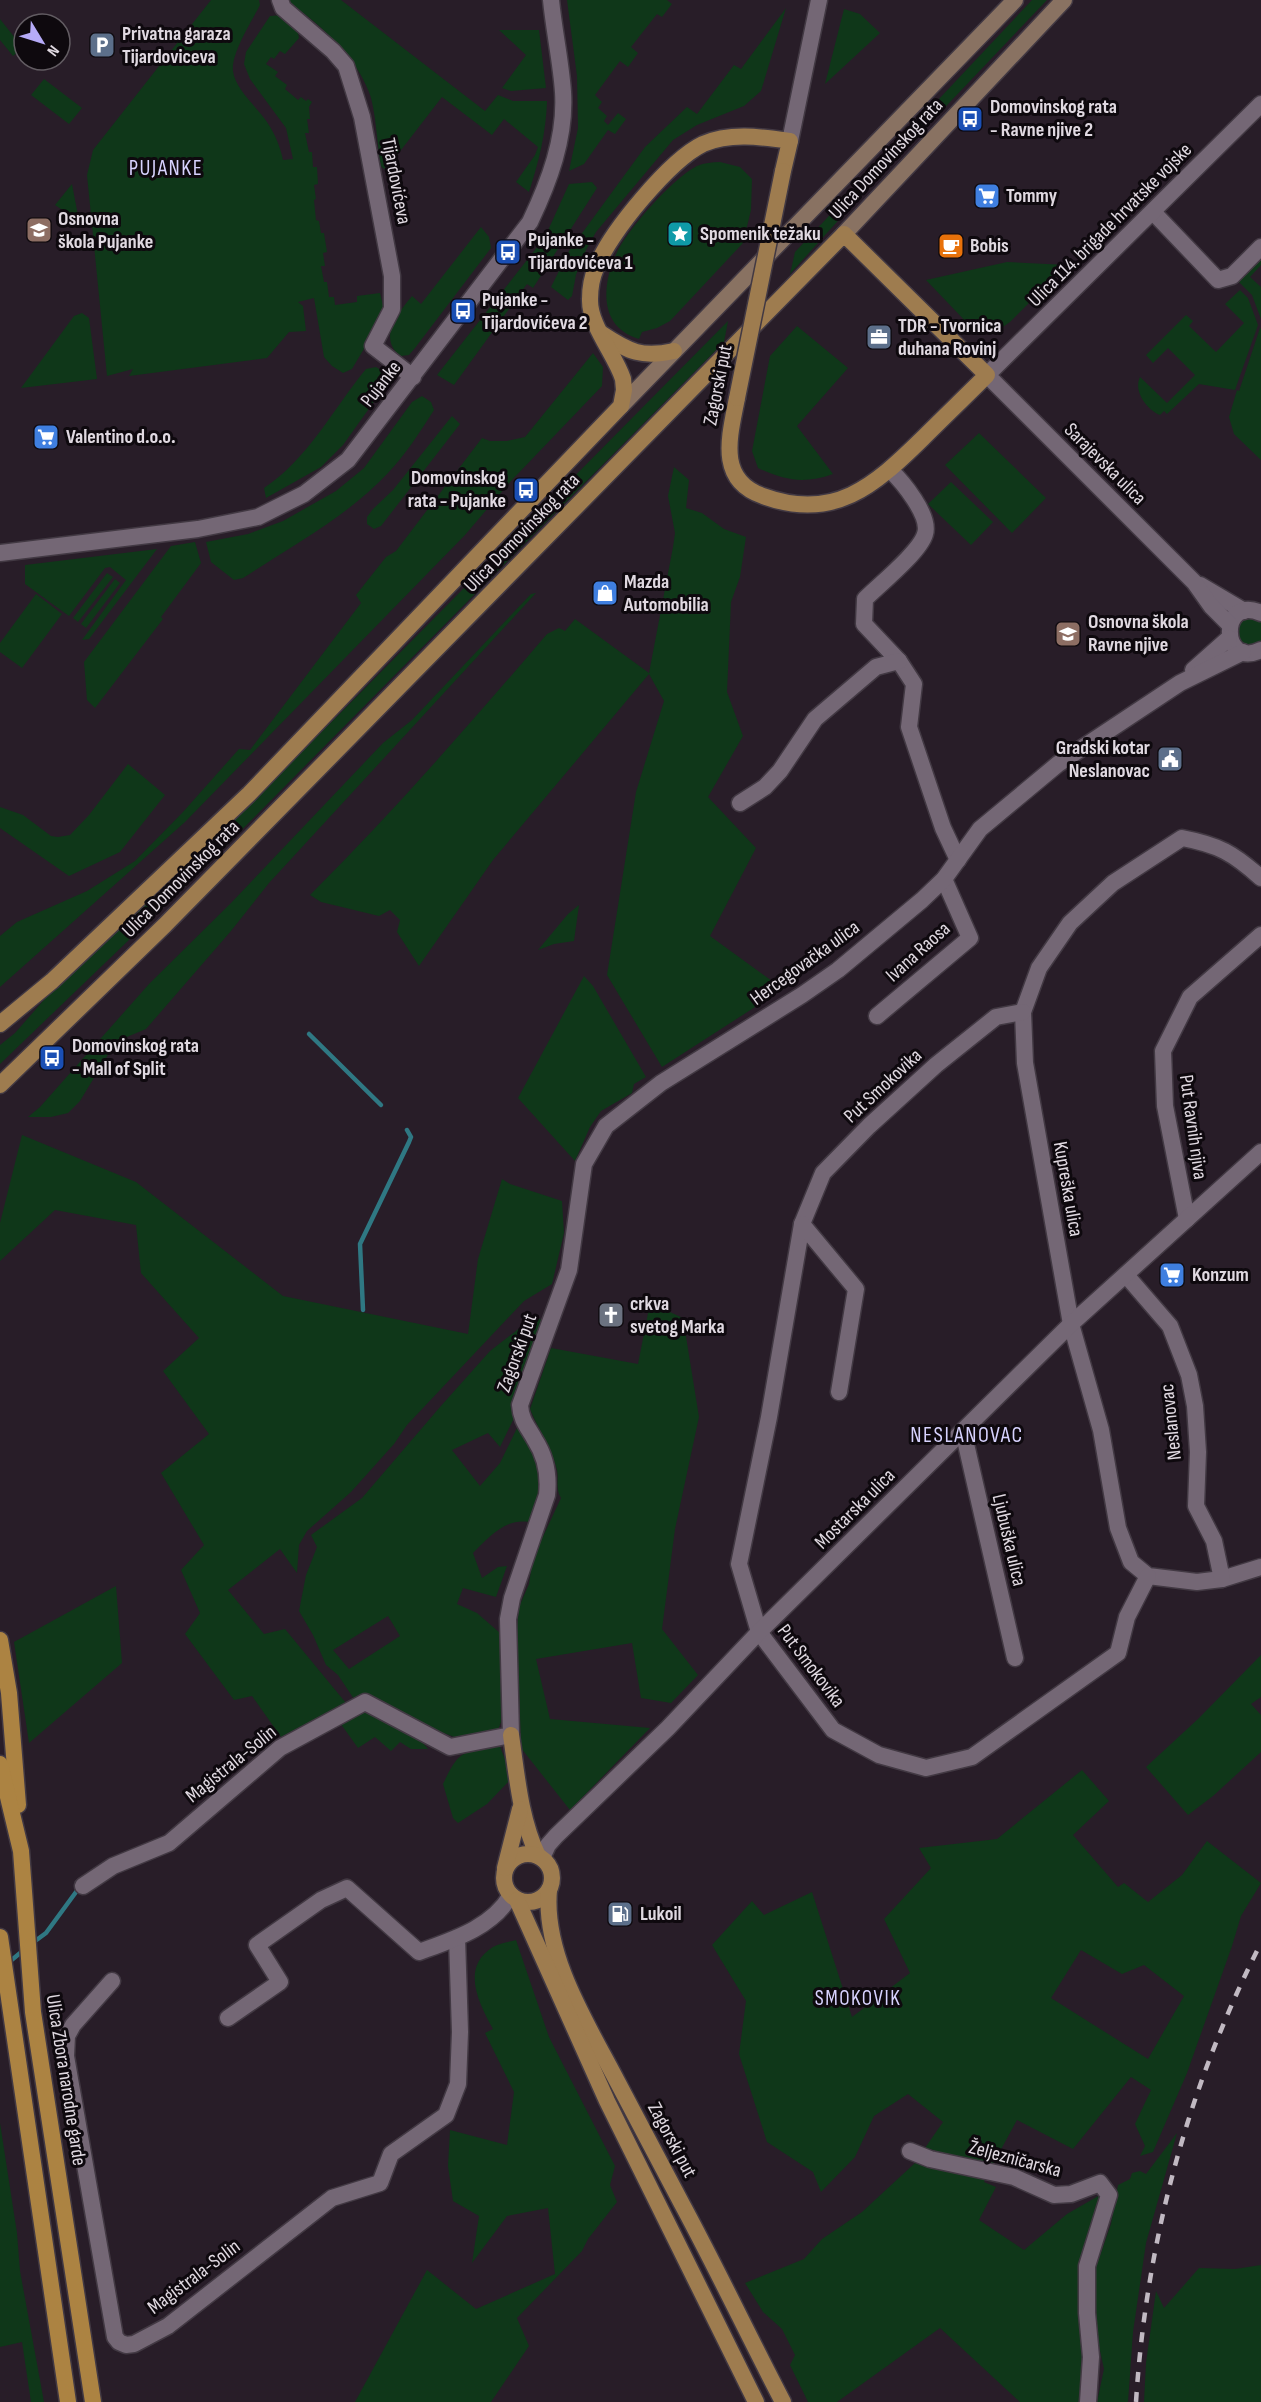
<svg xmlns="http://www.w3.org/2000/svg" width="1261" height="2402" viewBox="0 0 1261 2402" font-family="'Sofia Sans Condensed',sans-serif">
<rect width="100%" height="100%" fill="#281d28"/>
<!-- green -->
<g fill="#0f3719" fill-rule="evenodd">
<path d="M211 0H259L260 5C252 21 231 53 233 71 235 89 257 107 267 122 275 134 280 146 283 160L293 159 286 128 250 79 244 64 246 52 270 16 283 15 297 29 299 38 285 54 280 51 274 59 271 57 266 64 278 72 275 76 287 85 285 89 298 100 301 97 306 101 308 99 312 102 309 107 310 119H307L309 133H305L309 152H312L313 167H317L318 184 314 185 316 199 314 200 316 220 319 221 321 233H324L327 252 323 253 325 266H321L324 282H327L329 297H334L335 305 357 302V296L380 293 385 313 352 369 343 373 332 366 324 357 314 298 298 302 303 306 306 331 289 332 267 358 129 376 133 369 107 376 87 175 93 150Z"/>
<path d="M286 0H341L485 111 498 95 513 101H547C546 133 539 161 529 192L516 182 535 155 538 147 504 119 492 135 442 97 391 163 384 169 381 166C377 145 376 110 369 92 353 52 320 25 286 0Z"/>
<polygon points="567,0 667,0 672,4 662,17 657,14 631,47 638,53 628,67 620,61 595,95 602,102 598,108 607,116 604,121 608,125 618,113 626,119 615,134 608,130 584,164 569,171 578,128 577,76"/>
<polygon points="1032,0 1047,0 854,203 790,274 795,252"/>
<polygon points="786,8 761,91 744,106 697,125 673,140 596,232 586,250 576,275 572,296 568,300 551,287 569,251 645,147 687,107 697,114 734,65 741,69"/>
<polygon points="844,9 860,14 880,33 825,84"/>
<polygon points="0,19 23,48 13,56 0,40"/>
<polygon points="499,30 539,30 546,88 511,91 502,88 526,55"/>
<polygon points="44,79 82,108 69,124 31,95"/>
<path d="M720 162 740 167 752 179 751 210 743 243 670 321 657 328 642 332 639 339C597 327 602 282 618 250 631 226 672 179 697 166 704 163 712 162 720 162Z"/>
<polygon points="592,182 597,188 533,288 527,284 454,385 437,375 545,237 569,184"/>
<polygon points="72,184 79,221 55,205"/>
<path d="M481 227 489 237 491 248 415 348 409 355 401 356C377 339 398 313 412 296L421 304Z"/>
<polygon points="1261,258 1261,265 1250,277 1261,287 1261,319 1252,295 1239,282 1240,279"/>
<polygon points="1007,262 1067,265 1010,322 997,331 971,327 926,280"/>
<path d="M1240 290 1248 298 1258 325 1235 390 1199 384 1167 414 1164 411 1160 415C1147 410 1133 391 1140 377L1167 403 1195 375 1168 348 1153 363 1146 355 1186 315 1193 321 1189 326 1216 352 1244 323 1225 304Z"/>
<polygon points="82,313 89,318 97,379 21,388 74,316"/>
<polygon points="728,321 724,342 211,861 0,1064 0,1045 15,1033 50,993 202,853"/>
<path d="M797 326 848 368 797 426 833 474C805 484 785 481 758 468L752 451 770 356Z"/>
<polygon points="1260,328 1261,329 1261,460 1234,434 1229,417 1237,390 1239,391"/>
<polygon points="593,353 603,367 602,386 511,481 465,535 185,822 0,987 0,936 17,922 87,891 135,861 183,812 239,749 250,750 361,603 356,595 386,557 396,551 482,438 490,441 507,441 525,437"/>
<path d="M376 367 386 373 388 382 343 445 321 467 266 498 264 488C308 459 333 409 366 369Z"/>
<path d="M422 396 431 402 434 410C420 432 406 454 388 473 348 516 292 546 243 578L234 580 211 562 206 542 248 534 283 521 336 491 364 468 412 402Z"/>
<polygon points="452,416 460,424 381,526 374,529 367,524 367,517 373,509 393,490"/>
<polygon points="979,433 1046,498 1012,533 945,465"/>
<path d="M674 467 689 480 686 508 702 513 724 529 746 537 740 577 731 602 727 692 743 736 708 797 756 848 710 936 783 989 662 1067 607 975 636 792 664 701 649 674 493 860 419 966 397 932 400 920 390 910 379 916 321 902 310 895C393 812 471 723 547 634L559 628 565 631 575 619 649 673 673 547 675 533 668 496Z"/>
<polygon points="951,482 993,522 971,545 928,504"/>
<polygon points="195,542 201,563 161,617 163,619 95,708 87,700 84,662 171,546"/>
<polygon points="157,549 89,639 82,640 126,580 110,567 105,568 69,616 25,584 25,565"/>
<polygon points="107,573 113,577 78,622 73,618"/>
<polygon points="115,579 120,583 86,628 81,624"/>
<polygon points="536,593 269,883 231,931 146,1029 122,1039 109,1053 80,1101 68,1113 51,1117 28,1117 40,1107 149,984 231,903 383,743 412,720 531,594"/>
<polygon points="36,594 62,614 22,668 0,652 0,643"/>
<path d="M1250 618 1261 622V643L1245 645C1235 635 1234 622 1250 618Z"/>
<polygon points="128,764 165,795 120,852 69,876 0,828 0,807 23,815 51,836 58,837 70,835 89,815"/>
<polygon points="579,905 574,941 554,944 538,950 568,914"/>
<polygon points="584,976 593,986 646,1077 634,1084 632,1093 601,1111 590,1127 575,1161 518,1098"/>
<polygon points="22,1135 136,1182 283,1296 468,1334 478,1259 502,1179 510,1184 562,1201 564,1233 552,1284 524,1301 407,1425 394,1444 351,1492 307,1531 299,1545 297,1573 280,1549 228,1590 264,1634 285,1629 346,1703 281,1737 252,1696 234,1700 185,1634 200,1613 181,1570 204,1545 161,1473 209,1434 163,1371 199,1338 141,1273 136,1225 55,1210 0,1261 0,1223"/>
<path d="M650 1303 683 1318 699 1417 675 1529 662 1629 698 1675 671 1703 641 1698 632 1643 536 1659 550 1719 650 1728 570 1810 521 1748 517 1628 519 1607 529 1584 533 1558 561 1498C555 1489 559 1479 557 1470 552 1448 538 1429 530 1409L551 1348 638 1364Z"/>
<path d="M537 1318 542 1320 513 1407 514 1418 500 1447 488 1433 452 1450 480 1486 500 1463 518 1426 530 1442 543 1481 533 1523C507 1516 490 1536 473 1553L482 1578 498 1567 507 1566 496 1597 463 1588 457 1604 477 1613 500 1633 503 1667 501 1722 498 1730 457 1738 354 1699 338 1675 326 1665 313 1635 299 1611 306 1575 317 1547 311 1535 362 1498 440 1407 490 1351 525 1324ZM388 1616 400 1636 349 1669 333 1650Z"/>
<polygon points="116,1586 122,1663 29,1743 14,1642"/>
<polygon points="1261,1655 1261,1697 1251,1704 1261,1715 1261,1752 1213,1796 1188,1815 1146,1767 1198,1719"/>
<polygon points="362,1707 416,1734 428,1749 411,1749 400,1742 391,1751 375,1737 358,1748 338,1720"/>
<path d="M499 1744 508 1767 509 1781 487 1804 458 1823 453 1818 443 1784C460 1748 462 1754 499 1744Z"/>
<path d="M1082 1770 1109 1801 1073 1835 1118 1887 1124 1883 1148 1902 1182 1875 1207 1841 1261 1883 1241 1916 1232 1946 1187 2073 1153 2152 1140 2156 1145 2146 1135 2124 1151 2090 1131 2077 1073 2149 1017 2120 992 2166 925 2148 943 2122 908 2094 874 2116 855 2157 821 2192 813 2172 767 2142 739 2054 746 2001 712 1945 752 1901 764 1915 812 1892 852 2017 910 1973 884 1919 931 1868 919 1848 997 1839ZM1081 1950 1122 1974 1144 1965 1184 1996 1148 2059 1051 1998Z"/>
<path d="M516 1940 549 2037 615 2166 610 2185 617 2202 588 2239 582 2251 517 2318 529 2346 491 2402H355L427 2270 476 2309 555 2274 548 2208 507 2216 472 2263 479 2216 453 2201 448 2166 450 2130 507 2145 514 2092 485 2033 493 2029C479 2004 460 1967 493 1947 499 1943 509 1942 516 1940Z"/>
<polygon points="0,2123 17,2233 20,2271 44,2402 31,2402 22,2342 0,2347"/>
<polygon points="1177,2133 1146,2243 1133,2332 1128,2402 1097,2402 1104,2369 1097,2337 1095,2270 1111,2224 1118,2185 1130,2179 1132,2173 1140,2171 1146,2174"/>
<polygon points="915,2163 987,2176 984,2182 996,2187 979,2220 1024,2250 1067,2214 1100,2195 1083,2397 1078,2402 1020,2402 940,2328 837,2402 808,2402 790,2365 795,2355 782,2329 763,2312 745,2283 804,2259 822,2239 862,2212"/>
<polygon points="1261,2265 1261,2402 1144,2402 1146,2363 1156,2291 1164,2308 1199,2268 1235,2269"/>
</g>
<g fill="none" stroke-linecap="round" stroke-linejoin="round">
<!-- stream -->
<g stroke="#2f7883" stroke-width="4.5">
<polyline points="309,1034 381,1105"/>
<polyline points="363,1310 360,1244 409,1142 411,1137 407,1130"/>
<polyline points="31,1944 46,1933 76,1892"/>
<polyline points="8,1963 25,1949"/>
</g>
<!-- minor casing -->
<g stroke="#423943" stroke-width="19">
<g id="minor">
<polyline points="280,0 283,8 333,51 346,66 362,117 392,276 392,309 373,346 413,377"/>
<polyline points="790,141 819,0"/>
<polyline points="1153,212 1218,280 1232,276 1261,247"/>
<path d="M890 470C902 481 931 516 925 534 920 552 879 585 865 599L864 624 899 661 914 684 909 727 943 828 958 860"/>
<path d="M0 553 198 529 258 517 304 494 348 460 530 222C549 182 566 138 563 92 561 62 554 31 551 0"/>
<polyline points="1200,585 1244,611"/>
<path d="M1261 613C1219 594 1220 670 1261 650"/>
<polyline points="1230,625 1211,606 1194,582 987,375 1261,104"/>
<polyline points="1193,670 1229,638"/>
<polyline points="740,803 765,787 780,771 815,719 876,667 899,661"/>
<path d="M1261 878C1233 853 1219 845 1182 838L1113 883 1070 923 1039 968 1023 1012 1025 1063 1071 1324 1101 1430 1118 1528 1131 1562 1148 1576 1197 1582 1222 1579 1261 1567"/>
<polyline points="1023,1012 996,1017 936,1065 869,1126 823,1173 802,1224 769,1417 739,1564 759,1632 833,1730 879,1755 926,1768 972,1757 1118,1653 1127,1617 1148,1576"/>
<polyline points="877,1016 970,938 944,879"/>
<polyline points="1187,1219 1165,1106 1163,1051 1190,997 1261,935"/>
<polyline points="802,1224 856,1289 839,1392"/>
<polyline points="1126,1275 1170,1326 1189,1375 1195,1406 1198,1452 1196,1506 1214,1541 1222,1579"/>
<polyline points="963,1431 1015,1658"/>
<polyline points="542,1858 548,1845 556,1836 668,1728 759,1632 1071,1324 1261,1152"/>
<path d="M83 1886 113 1866 169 1843 280 1748 365 1702 450 1747 511 1735 508 1619 512 1598 547 1495C549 1476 546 1457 535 1440 528 1427 521 1421 520 1405L569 1270 584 1164 606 1126 661 1083 802 995 838 970 922 900 944 879 980 829 1058 764 1180 683 1243 652"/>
<polyline points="112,1981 73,2025 67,2036 66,2056 115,2337 119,2342 126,2345 134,2344 168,2326 332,2198 380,2183 391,2154 446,2115 458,2084 460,2032 457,1938"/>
<path d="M228 2018 280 1982 257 1945 321 1900 347 1888 419 1952C452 1940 492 1928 511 1895"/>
<polyline points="910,2151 930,2159 1014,2177 1054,2195 1071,2194 1100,2183 1109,2195 1087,2266 1087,2313 1091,2357 1088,2402"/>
</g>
</g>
<!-- secondary casing -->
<g stroke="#423943" stroke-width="19">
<g id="secondary">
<polyline points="844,234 1064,0"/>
<polyline points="621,406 1015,0"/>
</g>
</g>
<!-- primary casing -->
<g stroke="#423943" stroke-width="19">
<g id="primary">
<path d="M602 334C629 352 642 358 674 351"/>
<path d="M0 1024 52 981 249 794 621 406 624 390 623 379C615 354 589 325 590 299 590 289 592 277 596 268 609 233 670 160 703 144 730 132 762 137 790 141L783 171"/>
<path d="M0 1085 165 925 844 234 987 375C965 397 943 418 922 439 874 486 834 522 763 496 716 480 730 435 737 398"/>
<path d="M511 1735C517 1776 520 1818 538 1856"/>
<circle cx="528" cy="1878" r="24"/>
<polyline points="505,1868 520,1809"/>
<path d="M549 1890C543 1956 588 2025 617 2081 639 2123 661 2165 683 2206 718 2271 749 2337 783 2402"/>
<polyline points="517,1900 607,2101 756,2402"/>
</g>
</g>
<!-- trunk casing -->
<g stroke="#423943" stroke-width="19">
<g id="trunk">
<polyline points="0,1640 9,1693 18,1805"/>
<polyline points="0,1764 21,1851 33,2012 93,2402"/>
<polyline points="0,1937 68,2402"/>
</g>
</g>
<!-- minor -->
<use href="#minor" stroke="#746775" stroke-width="16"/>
<!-- secondary -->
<use href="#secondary" stroke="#897262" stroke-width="16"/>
<!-- primary -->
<use href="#primary" stroke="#9e7c4f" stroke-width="16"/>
<!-- trunk -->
<use href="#trunk" stroke="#ac8342" stroke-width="16"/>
<!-- rail -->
<path stroke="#c1b9c2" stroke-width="4.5" stroke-dasharray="10 10" stroke-linecap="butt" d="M1136 2402C1146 2242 1188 2086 1261 1943"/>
<!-- primary-bridge casing -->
<g stroke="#423943" stroke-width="19" stroke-linecap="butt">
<polyline id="primary-bridge" points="737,398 783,171"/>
</g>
<!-- primary-bridge -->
<use href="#primary-bridge" stroke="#9e7c4f" stroke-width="16"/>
</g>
<!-- icons -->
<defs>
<g id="parking-square" transform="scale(1.35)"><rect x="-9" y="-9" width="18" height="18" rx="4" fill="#5c6f8a" stroke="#0e090e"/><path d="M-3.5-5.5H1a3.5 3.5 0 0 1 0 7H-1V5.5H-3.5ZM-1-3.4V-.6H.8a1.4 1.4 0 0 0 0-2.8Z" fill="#fff"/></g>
<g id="bus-square" transform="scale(1.35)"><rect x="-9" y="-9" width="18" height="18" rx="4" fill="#1a4fb4" stroke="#0e090e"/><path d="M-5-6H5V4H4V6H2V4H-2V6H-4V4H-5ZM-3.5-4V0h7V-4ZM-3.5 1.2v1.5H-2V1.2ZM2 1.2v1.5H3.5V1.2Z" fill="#fff"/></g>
<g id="supermarket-square" transform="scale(1.35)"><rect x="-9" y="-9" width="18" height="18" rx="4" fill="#3f7fe0" stroke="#0e090e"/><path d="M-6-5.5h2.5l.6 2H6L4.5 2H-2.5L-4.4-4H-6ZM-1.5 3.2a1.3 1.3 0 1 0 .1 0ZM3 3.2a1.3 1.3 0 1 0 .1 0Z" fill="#fff"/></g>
<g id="school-square" transform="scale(1.35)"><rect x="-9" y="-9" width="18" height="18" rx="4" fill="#8d6e63" stroke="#0e090e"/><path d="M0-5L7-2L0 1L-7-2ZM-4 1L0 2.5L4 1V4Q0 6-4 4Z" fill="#fff"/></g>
<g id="sight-square" transform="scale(1.35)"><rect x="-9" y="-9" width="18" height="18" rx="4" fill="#0f9aa8" stroke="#0e090e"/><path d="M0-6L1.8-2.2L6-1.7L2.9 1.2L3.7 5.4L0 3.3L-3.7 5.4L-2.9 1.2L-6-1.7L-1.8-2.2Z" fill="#fff"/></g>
<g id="cafe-square" transform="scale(1.35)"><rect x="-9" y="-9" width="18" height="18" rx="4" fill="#e8710a" stroke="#0e090e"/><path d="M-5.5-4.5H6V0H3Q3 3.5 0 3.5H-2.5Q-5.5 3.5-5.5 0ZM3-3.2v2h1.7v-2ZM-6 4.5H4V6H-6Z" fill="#fff"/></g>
<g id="office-square" transform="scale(1.35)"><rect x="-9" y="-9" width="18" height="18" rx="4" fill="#5c6f8a" stroke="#0e090e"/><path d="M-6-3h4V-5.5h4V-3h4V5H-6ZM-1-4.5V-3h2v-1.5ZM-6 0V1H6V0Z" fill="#fff"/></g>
<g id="shop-square" transform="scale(1.35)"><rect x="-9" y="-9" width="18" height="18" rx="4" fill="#3f7fe0" stroke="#0e090e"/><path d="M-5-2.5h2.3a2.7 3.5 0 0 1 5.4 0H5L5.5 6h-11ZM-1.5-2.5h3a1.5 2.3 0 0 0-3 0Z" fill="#fff"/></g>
<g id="civic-square" transform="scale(1.35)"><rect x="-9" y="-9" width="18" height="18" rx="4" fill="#5c6f8a" stroke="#0e090e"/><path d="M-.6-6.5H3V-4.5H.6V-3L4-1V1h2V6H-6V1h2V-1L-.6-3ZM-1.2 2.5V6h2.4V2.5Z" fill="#fff"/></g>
<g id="church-square" transform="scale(1.35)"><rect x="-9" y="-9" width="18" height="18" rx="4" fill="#6b7280" stroke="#0e090e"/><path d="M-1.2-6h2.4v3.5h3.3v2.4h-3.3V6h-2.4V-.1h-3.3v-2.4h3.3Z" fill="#fff"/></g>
<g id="fuel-square" transform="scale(1.35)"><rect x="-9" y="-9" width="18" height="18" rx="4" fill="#5c6f8a" stroke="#0e090e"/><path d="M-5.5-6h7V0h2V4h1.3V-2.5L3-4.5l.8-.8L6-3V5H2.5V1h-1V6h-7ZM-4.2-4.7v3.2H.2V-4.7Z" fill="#fff"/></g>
</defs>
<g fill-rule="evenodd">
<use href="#parking-square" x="102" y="45"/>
<use href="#bus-square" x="970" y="119"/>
<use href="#supermarket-square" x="987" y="196"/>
<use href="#school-square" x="39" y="230"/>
<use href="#sight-square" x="680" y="234"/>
<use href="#cafe-square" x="951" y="246"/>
<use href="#bus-square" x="508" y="252"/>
<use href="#bus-square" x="463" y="311"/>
<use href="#office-square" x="879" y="337"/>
<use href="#supermarket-square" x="46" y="437"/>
<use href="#bus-square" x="526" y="490"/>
<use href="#shop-square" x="605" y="593"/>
<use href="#school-square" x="1068" y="634"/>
<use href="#civic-square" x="1170" y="759"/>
<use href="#bus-square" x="52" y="1058"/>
<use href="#supermarket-square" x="1172" y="1275"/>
<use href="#church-square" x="611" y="1315"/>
<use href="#fuel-square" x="620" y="1914"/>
</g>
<g text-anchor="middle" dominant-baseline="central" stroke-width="6" stroke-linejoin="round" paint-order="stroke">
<!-- poi labels -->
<g font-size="20" font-weight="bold" fill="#e0d9e1" stroke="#0e090e" text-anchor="start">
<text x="122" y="34">Privatna garaza<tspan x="122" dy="23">Tijardoviceva</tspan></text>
<text x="990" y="107">Domovinskog rata<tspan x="990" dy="23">- Ravne njive 2</tspan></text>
<text x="1006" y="196">Tommy</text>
<text x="58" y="219">Osnovna<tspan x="58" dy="23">škola Pujanke</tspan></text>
<text x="700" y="234">Spomenik težaku</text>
<text x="528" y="240">Pujanke -<tspan x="528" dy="23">Tijardovićeva 1</tspan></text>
<text x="970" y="246">Bobis</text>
<text x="482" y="300">Pujanke -<tspan x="482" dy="23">Tijardovićeva 2</tspan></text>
<text x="898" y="326">TDR - Tvornica<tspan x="898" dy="23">duhana Rovinj</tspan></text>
<text x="66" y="437">Valentino d.o.o.</text>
<text x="506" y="478" text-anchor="end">Domovinskog<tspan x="506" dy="23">rata - Pujanke</tspan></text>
<text x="624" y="582">Mazda<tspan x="624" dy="23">Automobilia</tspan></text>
<text x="1088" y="622">Osnovna škola<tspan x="1088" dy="23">Ravne njive</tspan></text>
<text x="1150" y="748" text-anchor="end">Gradski kotar<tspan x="1150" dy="23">Neslanovac</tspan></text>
<text x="72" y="1046">Domovinskog rata<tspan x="72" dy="23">- Mall of Split</tspan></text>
<text x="1192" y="1275">Konzum</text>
<text x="630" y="1304">crkva<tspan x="630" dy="23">svetog Marka</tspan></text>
<text x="640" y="1914">Lukoil</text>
</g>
<!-- street labels -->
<g font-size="20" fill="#e0d9e1" stroke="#0e090e">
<text transform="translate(886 159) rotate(-47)">Ulica Domovinskog rata</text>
<text transform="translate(396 181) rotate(79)">Tijardovićeva</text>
<text transform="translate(1110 225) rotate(-45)">Ulica 114. brigade hrvatske vojske</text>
<text transform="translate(381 384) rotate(-52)">Pujanke</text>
<text transform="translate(718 385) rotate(-79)">Zagorski put</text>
<text transform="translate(1105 464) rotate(45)">Sarajevska ulica</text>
<text transform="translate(522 533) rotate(-46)">Ulica Domovinskog rata</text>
<text transform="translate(181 879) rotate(-45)">Ulica Domovinskog rata</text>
<text transform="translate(918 952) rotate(-42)">Ivana Raosa</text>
<text transform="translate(805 963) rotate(-36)">Hercegovačka ulica</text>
<text transform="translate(883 1086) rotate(-43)">Put Smokovika</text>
<text transform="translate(1193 1127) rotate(82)">Put Ravnih njiva</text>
<text transform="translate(1068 1189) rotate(80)">Kupreška ulica</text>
<text transform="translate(517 1353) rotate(-70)">Zagorski put</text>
<text transform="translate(1171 1422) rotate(-96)">Neslanovac</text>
<text transform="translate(855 1509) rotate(-45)">Mostarska ulica</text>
<text transform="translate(1009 1540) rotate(77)">Ljubuška ulica</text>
<text transform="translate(811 1666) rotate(53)">Put Smokovika</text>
<text transform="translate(231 1764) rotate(-39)">Magistrala-Solin</text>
<text transform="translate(66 2080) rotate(81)">Ulica Zbora narodne garde</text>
<text transform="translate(672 2140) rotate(62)">Zagorski put</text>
<text transform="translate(1015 2159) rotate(15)">Željezničarska</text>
<text transform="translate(194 2277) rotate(-37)">Magistrala-Solin</text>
</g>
<!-- neighbourhood labels -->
<g font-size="21" letter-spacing="1.5" fill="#d7d2fe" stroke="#0e090e">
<text x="858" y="1998">SMOKOVIK</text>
</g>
<!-- quarter labels -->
<g font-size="22" letter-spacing="1.5" fill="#d7d2fe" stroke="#0e090e">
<text x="166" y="168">PUJANKE</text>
<text x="967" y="1435">NESLANOVAC</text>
</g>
</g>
<!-- north arrow -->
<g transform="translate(42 42) rotate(128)"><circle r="28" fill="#0e090e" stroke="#625c62" stroke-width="1.5"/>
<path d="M0-4.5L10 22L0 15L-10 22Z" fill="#b6abf8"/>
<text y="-9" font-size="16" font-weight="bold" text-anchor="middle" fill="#e0d9e1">N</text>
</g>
</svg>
